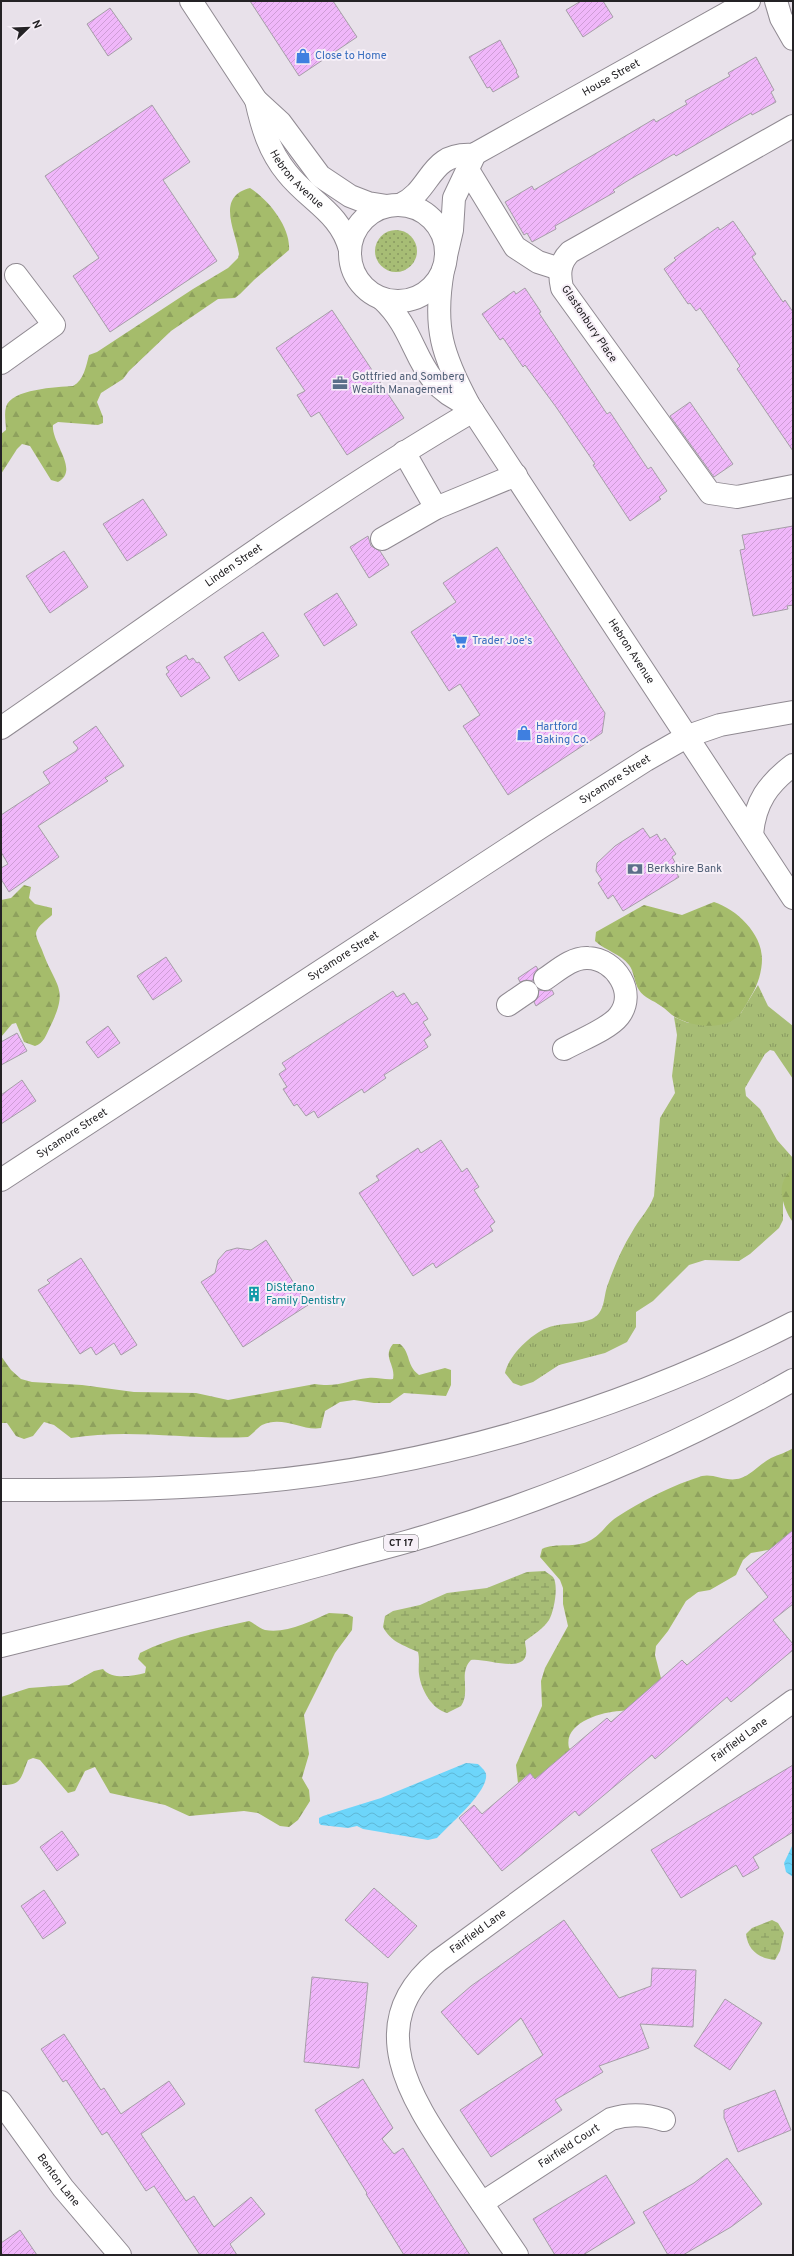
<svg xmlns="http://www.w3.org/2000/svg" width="794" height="2256" viewBox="0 0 794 2256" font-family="Overpass,sans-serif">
<defs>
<pattern id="grass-tufts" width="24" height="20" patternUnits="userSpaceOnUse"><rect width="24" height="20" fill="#a7bd75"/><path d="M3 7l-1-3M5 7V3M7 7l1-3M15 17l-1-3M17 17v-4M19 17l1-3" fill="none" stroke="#889960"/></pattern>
<pattern id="forest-firs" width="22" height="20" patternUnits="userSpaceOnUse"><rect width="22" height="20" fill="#a5bc6b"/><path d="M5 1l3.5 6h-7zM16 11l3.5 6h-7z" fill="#8ea15d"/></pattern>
<pattern id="wetland-marsh" width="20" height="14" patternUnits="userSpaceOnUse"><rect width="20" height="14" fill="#a7bd75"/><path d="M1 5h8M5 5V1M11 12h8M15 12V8" fill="none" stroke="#889960"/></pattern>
<pattern id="garden-dots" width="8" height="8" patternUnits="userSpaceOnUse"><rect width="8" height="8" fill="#a7bd75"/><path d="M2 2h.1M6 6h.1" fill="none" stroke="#889960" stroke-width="1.8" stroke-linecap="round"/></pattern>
<pattern id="water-waves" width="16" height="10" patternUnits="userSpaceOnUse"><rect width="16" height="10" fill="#6dd5fa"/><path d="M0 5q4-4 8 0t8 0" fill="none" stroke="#5eb7d6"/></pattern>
<pattern id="building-hatch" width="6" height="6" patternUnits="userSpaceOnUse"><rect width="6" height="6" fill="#f0b7fa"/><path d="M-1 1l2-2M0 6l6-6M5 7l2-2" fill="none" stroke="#ce9dd6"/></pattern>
</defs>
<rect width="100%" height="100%" fill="#e8e1ea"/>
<!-- grass -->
<path fill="url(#grass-tufts)" d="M758 985 768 1006 793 1026V1079L774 1051 770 1050 765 1054 745 1088 746 1096 760 1109 777 1140 793 1158V1168L783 1183V1220L779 1228 750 1254 739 1261 705 1260 689 1265 653 1301 636 1312V1327L627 1342 605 1353 559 1365 533 1382 521 1386 513 1383 505 1373C509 1354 535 1330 553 1326 566 1323 581 1324 592 1319 606 1312 603 1296 608 1284 614 1267 622 1248 632 1232 639 1219 649 1210 654 1196L660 1118 675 1093 672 1076 677 1035 674 1017 688 1023 741 1013Z"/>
<!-- forest -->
<g fill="url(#forest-firs)">
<path d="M250 188C269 200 291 228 289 250L254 280 240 294 235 298 218 299 171 331 129 371 123 379 101 393 97 402 103 417V423L98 425 58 422 53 425C51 443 80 470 58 482L51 480 30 446 22 444 17 449 1 474V434L6 430C6 423 4 414 6 407 11 389 57 387 73 386 84 380 86 366 89 355L97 352 193 289 228 268 238 258 239 254C236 231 215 197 250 188Z"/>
<path d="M24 885 31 887 29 898 35 904 52 908V915C48 919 37 926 36 933 36 938 40 945 42 950 55 987 70 987 50 1027 46 1035 44 1043 35 1046L24 1042 16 1023 12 1024 1 1037V900L11 898Z"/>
<path d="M714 902C736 909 762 933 762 959 762 971 758 985 751 996 746 1005 742 1014 733 1020 717 1030 691 1026 675 1017 670 1014 666 1009 661 1006 653 1000 644 998 639 990 634 982 634 971 629 965 621 954 606 951 595 941L596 932 644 905 682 915Z"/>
<path d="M793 1168V1222C785 1212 777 1190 785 1178 787 1174 790 1171 793 1168Z"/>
<path d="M393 1344H400C411 1353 406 1365 419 1375L445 1368 451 1370V1385L446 1396 404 1393 390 1403H374L354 1400 340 1402 325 1411 321 1428C301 1431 283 1415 262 1425 258 1427 253 1434 248 1437 189 1440 129 1428 71 1438L54 1425 44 1422 33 1436 24 1439 16 1436 7 1423H1V1356L11 1370 21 1379 32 1382 82 1385 134 1392 196 1393 228 1400 315 1384C337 1388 348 1380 368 1378 377 1377 385 1380 393 1379 396 1365 382 1357 393 1344Z"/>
<path d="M793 1448V1542L785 1547 751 1553 743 1560 736 1575 710 1590 698 1592 686 1601 668 1631 656 1646 655 1655 662 1682 645 1711C637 1711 628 1710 620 1711 601 1712 563 1723 569 1748L573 1751 558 1777 518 1783 516 1765 542 1706 541 1681 545 1668 568 1626 563 1604V1588L560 1580 540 1557 542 1549C556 1542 575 1549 591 1540 602 1534 607 1523 617 1517 643 1500 673 1485 702 1476 714 1473 727 1483 741 1478 752 1474 761 1463 771 1458 779 1454 786 1453 793 1448Z"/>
<path d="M329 1613 347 1614 353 1617 352 1630 335 1653 304 1715 309 1754 302 1778 309 1790 310 1801 298 1820 289 1827 280 1826 258 1813 244 1811 189 1816 165 1805 110 1793 95 1767 85 1771 75 1791 68 1793 40 1760 33 1758 28 1760C21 1776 23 1786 1 1785V1697L29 1688 69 1685 94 1671 103 1669C112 1680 132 1676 145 1673L146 1667 138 1659 140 1653C173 1636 213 1629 249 1621 254 1623 260 1629 265 1630 286 1634 311 1621 329 1613Z"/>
</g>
<!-- wetland -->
<g fill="url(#wetland-marsh)">
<path d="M545 1571C547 1573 551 1575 553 1577 559 1585 554 1612 549 1620 543 1629 533 1635 525 1641 525 1645 527 1650 526 1654 524 1674 483 1657 471 1660 458 1673 471 1691 461 1706L447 1713C432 1709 421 1690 419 1674 418 1667 420 1660 418 1652 403 1645 391 1642 383 1627L385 1616 393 1611 420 1605 447 1593 487 1588 527 1572Z"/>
<path d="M772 1920 778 1923 784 1933 780 1951 775 1960C758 1958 748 1950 746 1934L752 1928Z"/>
</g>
<!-- garden -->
<circle fill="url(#garden-dots)" cx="396" cy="251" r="21"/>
<!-- water -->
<g fill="url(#water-waves)">
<path d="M466 1763 478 1764C481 1767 485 1770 486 1774 489 1791 449 1825 437 1838L428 1840 363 1829 357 1826 348 1828 321 1825 319 1823V1818L323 1816 381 1798Z"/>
<polygon points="793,1844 793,1877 786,1872 784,1863"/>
</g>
<!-- building -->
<g fill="url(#building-hatch)" stroke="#a59ea7">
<polygon points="250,1 333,1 357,37 299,76"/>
<polygon points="581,1 603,1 613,17 583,37 566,10"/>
<polygon points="110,8 132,39 108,56 87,24"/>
<polygon points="500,40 517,71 516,72 519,77 493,92 490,87 487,88 469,57"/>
<polygon points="756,57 774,90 771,92 776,102 752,115 751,113 735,122 676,156 674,154 629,180 613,190 615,192 555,226 556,229 532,242 527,233 524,235 505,202 532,186 534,190 654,119 656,122 687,104 685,101 730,76 728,73"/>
<polygon points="152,105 190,162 163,180 217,261 110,332 73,276 99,258 45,176"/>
<polygon points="733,221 756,254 752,257 783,302 785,300 793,312 793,451 737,369 740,366 700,308 696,311 690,303 688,304 664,269 676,260 674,258 718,227 720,230"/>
<polygon points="525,288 541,312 539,313 607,414 610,412 648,469 651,467 667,491 659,497 661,499 630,521 593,465 595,464 556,407 525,365 523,367 503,338 500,340 482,314 514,291 516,294"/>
<polygon points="332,310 404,418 347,455 319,412 311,417 297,395 305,391 276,348"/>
<polygon points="690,402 733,464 714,477 670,416"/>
<polygon points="143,499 167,535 127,561 103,524"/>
<polygon points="793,526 793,605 787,606 788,609 753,616 740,550 745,549 742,535"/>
<polygon points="368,536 371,546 380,551 389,565 369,578 350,547"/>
<polygon points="497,547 605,713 602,733 508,795 463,726 480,715 460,684 449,691 411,632 456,602 443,583"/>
<polygon points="64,551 88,587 50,613 26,576"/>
<polygon points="337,593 357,625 324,646 304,614"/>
<polygon points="263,632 279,656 239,681 224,657"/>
<polygon points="186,655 189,660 193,658 197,663 199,662 210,678 181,697 166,674 169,672 166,667"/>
<polygon points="96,726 124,766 105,778 108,781 38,826 59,857 9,892 1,879 1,868 8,864 1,852 1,815 50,783 43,772 76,751 78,748 73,742"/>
<polygon points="643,828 650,838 657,834 661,841 665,838 676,854 672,857 676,864 672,867 679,877 623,911 613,895 608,899 598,883 602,880 596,871 597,863 615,846"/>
<polygon points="166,957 182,981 153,1000 137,976"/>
<polygon points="536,966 538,969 534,974 533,981 526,980 520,982 518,978"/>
<polygon points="539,990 546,991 552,990 554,994 536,1006 534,1002 538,997"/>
<polygon points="393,991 397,997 404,993 412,1005 417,1002 428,1019 423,1022 431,1035 424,1040 428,1047 384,1075 386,1078 364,1093 362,1089 318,1118 314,1111 306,1116 297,1104 294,1106 283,1089 287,1087 279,1074 286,1069 282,1063"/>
<polygon points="108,1026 120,1043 98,1058 86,1042"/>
<polygon points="17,1033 27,1051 1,1065 1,1042"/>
<polygon points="22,1080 36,1101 1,1124 1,1095"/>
<polygon points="441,1140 462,1172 467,1168 479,1187 474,1190 495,1222 490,1226 493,1231 463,1250 436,1268 433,1263 413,1276 359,1193 379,1180 376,1176 418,1148 421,1153"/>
<polygon points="266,1240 308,1305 243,1347 201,1282 215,1273 218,1260 226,1251 237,1248 251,1250"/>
<polygon points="81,1258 137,1345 121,1355 114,1343 96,1355 91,1347 80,1354 38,1290 50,1283 47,1280"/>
<polygon points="793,1530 793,1604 773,1620 793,1644 793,1650 731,1702 727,1697 655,1759 652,1755 579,1816 575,1811 502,1871 459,1818 474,1805 482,1814 530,1773 535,1779 607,1718 611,1722 682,1660 687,1665 768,1597 746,1569"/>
<polygon points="793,1765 793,1832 753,1857 759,1868 743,1877 736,1865 681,1898 651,1850"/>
<polygon points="62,1831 79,1855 57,1871 40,1847"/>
<polygon points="374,1888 417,1926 388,1958 345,1920"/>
<polygon points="44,1890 66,1923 43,1939 21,1906"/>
<polygon points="564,1920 619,1998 651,1986 652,1968 696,1970 693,2027 640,2024 649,2048 599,2066 603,2072 555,2100 562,2110 491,2157 460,2110 543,2055 521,2018 478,2055 441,2012 471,1986"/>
<polygon points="312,1977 368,1983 359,2068 304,2062"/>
<polygon points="725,1999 762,2023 730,2070 694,2046"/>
<polygon points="64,2034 101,2090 104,2088 121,2114 169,2081 185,2104 141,2134 186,2201 194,2196 214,2227 251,2197 265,2214 230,2244 237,2255 200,2255 154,2186 146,2191 107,2132 102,2135 66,2080 63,2082 41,2049"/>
<polygon points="363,2079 393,2128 382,2139 394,2154 403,2148 470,2255 404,2255 366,2194 367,2193 315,2110"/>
<polygon points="775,2090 791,2130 738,2152 724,2118 724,2110"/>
<polygon points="727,2158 762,2204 731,2227 683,2255 668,2255 643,2212 694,2183"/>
<polygon points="606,2175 635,2223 583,2255 555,2255 533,2219"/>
<polygon points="20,2230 37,2255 1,2255 1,2243"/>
</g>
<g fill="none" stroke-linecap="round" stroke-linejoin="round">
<!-- minor casing -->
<g stroke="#908a92" stroke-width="24">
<g id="minor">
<polyline points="776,1 781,18 793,39"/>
<path d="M793 126 570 252C559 263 559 274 562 288L710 493 737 497 793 486"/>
<polyline points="468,170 515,247 538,262 560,269"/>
<path id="s1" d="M400 205C433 190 428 152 473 155L749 1"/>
<polyline points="446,256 452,230 454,198 473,158"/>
<polyline points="1,363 54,325 16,275"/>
<polyline points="404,452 436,508"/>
<polyline points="382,539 436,508 516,475"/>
<path id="s2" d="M1 728C157 621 309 507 473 411"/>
<path d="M545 979C557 971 572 957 588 958 616 959 637 993 619 1016 609 1029 580 1040 564 1049"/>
<polyline points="508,1005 527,992"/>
<path id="s3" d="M1 1180 541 827 646 760 688 736"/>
<path id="s4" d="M1 2102 63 2188 120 2255"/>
<path id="s5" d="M482 2203 611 2119C630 2113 646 2114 664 2120"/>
<path id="s6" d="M517 2255C496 2224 475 2193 454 2162 411 2098 361 2024 438 1961L793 1701"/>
</g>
</g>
<!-- major casing -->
<g stroke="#908a92" stroke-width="24">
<g id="major">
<polyline points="191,1 256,100 280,122 320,176 350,196 368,203 387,206"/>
<path id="s7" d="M256 100C262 127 269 151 287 173 309 201 341 213 350 250"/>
<circle cx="398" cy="253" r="48"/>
<path id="s8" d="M443 270C433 327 442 355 469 405L793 898"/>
<path d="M382 299C422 336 412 383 469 405"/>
</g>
</g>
<!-- highway casing -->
<g stroke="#908a92" stroke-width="24">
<g id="highway">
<polyline points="688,736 720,725 793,712"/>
<path d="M752 834C755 802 768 784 793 765"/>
<path d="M1 1490C78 1490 155 1490 231 1484 427 1470 619 1412 793 1323"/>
<path d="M1 1646C110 1619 219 1592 328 1563 363 1553 398 1545 433 1534 557 1496 680 1444 793 1380"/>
</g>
</g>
<!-- minor -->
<use href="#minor" stroke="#fff" stroke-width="22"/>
<!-- major -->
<use href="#major" stroke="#fff" stroke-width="22"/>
<!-- highway -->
<use href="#highway" stroke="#fff" stroke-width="22"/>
</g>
<!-- icons -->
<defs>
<g id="shop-bare" transform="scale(1.2)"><path d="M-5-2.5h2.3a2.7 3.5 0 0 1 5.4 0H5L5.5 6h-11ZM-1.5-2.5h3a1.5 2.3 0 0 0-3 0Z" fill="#3f7fe0" stroke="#f6eff7" stroke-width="2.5" paint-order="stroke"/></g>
<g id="office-bare" transform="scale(1.2)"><path d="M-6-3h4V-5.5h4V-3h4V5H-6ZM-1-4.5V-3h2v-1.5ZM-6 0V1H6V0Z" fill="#5c6f8a" stroke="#f6eff7" stroke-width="2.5" paint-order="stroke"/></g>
<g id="supermarket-bare" transform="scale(1.2)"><path d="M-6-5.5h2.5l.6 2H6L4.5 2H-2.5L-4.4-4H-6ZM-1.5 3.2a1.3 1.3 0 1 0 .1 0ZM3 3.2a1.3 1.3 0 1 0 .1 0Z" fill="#3f7fe0" stroke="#f6eff7" stroke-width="2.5" paint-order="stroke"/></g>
<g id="bank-bare" transform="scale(1.2)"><path d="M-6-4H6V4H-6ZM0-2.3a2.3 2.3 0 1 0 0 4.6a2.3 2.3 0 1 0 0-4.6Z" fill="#5c6f8a" stroke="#f6eff7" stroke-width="2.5" paint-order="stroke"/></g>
<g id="building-bare" transform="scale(1.2)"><path d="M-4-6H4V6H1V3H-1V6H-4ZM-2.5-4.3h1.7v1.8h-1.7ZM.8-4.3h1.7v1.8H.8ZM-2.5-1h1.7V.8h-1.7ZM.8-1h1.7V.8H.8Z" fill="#0f9aa8" stroke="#f6eff7" stroke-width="2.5" paint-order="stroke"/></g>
</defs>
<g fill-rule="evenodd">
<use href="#shop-bare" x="303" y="56"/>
<use href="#office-bare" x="340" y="383"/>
<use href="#supermarket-bare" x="460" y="641"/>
<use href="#shop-bare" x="524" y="733"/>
<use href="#bank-bare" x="635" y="869"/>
<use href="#building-bare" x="254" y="1294"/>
</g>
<g text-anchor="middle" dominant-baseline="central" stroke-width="4" stroke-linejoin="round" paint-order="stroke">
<!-- shield labels -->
<rect fill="#f6eff7" stroke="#636064" stroke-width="1" x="384" y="1535" width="34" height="16" rx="3"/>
<g font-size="10" font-weight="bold" fill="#242225">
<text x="401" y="1543">CT 17</text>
</g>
<!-- shop labels -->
<g font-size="11" fill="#366cbe" stroke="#f6eff7" text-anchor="start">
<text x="315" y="56">Close to Home</text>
<text x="472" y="641">Trader Joe's</text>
<text x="536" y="727">Hartford<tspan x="536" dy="13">Baking Co.</tspan></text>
</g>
<!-- street labels -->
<g font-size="11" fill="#242225" stroke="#f6eff7">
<text stroke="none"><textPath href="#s1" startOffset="251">House Street</textPath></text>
<text stroke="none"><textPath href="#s7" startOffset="91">Hebron Avenue</textPath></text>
<text transform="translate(589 324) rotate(56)">Glastonbury Place</text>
<text stroke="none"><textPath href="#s2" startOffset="284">Linden Street</textPath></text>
<text stroke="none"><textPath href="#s8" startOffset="436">Hebron Avenue</textPath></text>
<text stroke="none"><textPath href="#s3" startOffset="733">Sycamore Street</textPath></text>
<text stroke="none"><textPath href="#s3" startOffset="409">Sycamore Street</textPath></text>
<text stroke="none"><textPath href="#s3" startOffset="85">Sycamore Street</textPath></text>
<text stroke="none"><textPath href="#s6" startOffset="714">Fairfield Lane</textPath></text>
<text stroke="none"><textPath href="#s6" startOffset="390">Fairfield Lane</textPath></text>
<text stroke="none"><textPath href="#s5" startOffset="104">Fairfield Court</textPath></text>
<text stroke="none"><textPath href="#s4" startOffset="97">Benton Lane</textPath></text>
</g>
<!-- service labels -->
<g font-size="11" fill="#4e5e75" stroke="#f6eff7" text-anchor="start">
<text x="352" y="377">Gottfried and Somberg<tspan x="352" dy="13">Wealth Management</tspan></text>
<text x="647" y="869">Berkshire Bank</text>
</g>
<!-- culture labels -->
<g font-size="11" fill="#0d838f" stroke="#f6eff7" text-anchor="start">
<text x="266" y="1288">DiStefano<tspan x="266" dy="13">Family Dentistry</tspan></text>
</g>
</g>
<!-- border -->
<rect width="794" height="2256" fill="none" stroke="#242225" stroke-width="4"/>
<!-- north arrow -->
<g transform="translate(28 28) rotate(67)" stroke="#f6eff7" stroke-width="3" paint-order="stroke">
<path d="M0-3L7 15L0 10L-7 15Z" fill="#242225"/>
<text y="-6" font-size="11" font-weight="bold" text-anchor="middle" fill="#242225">N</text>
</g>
</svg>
